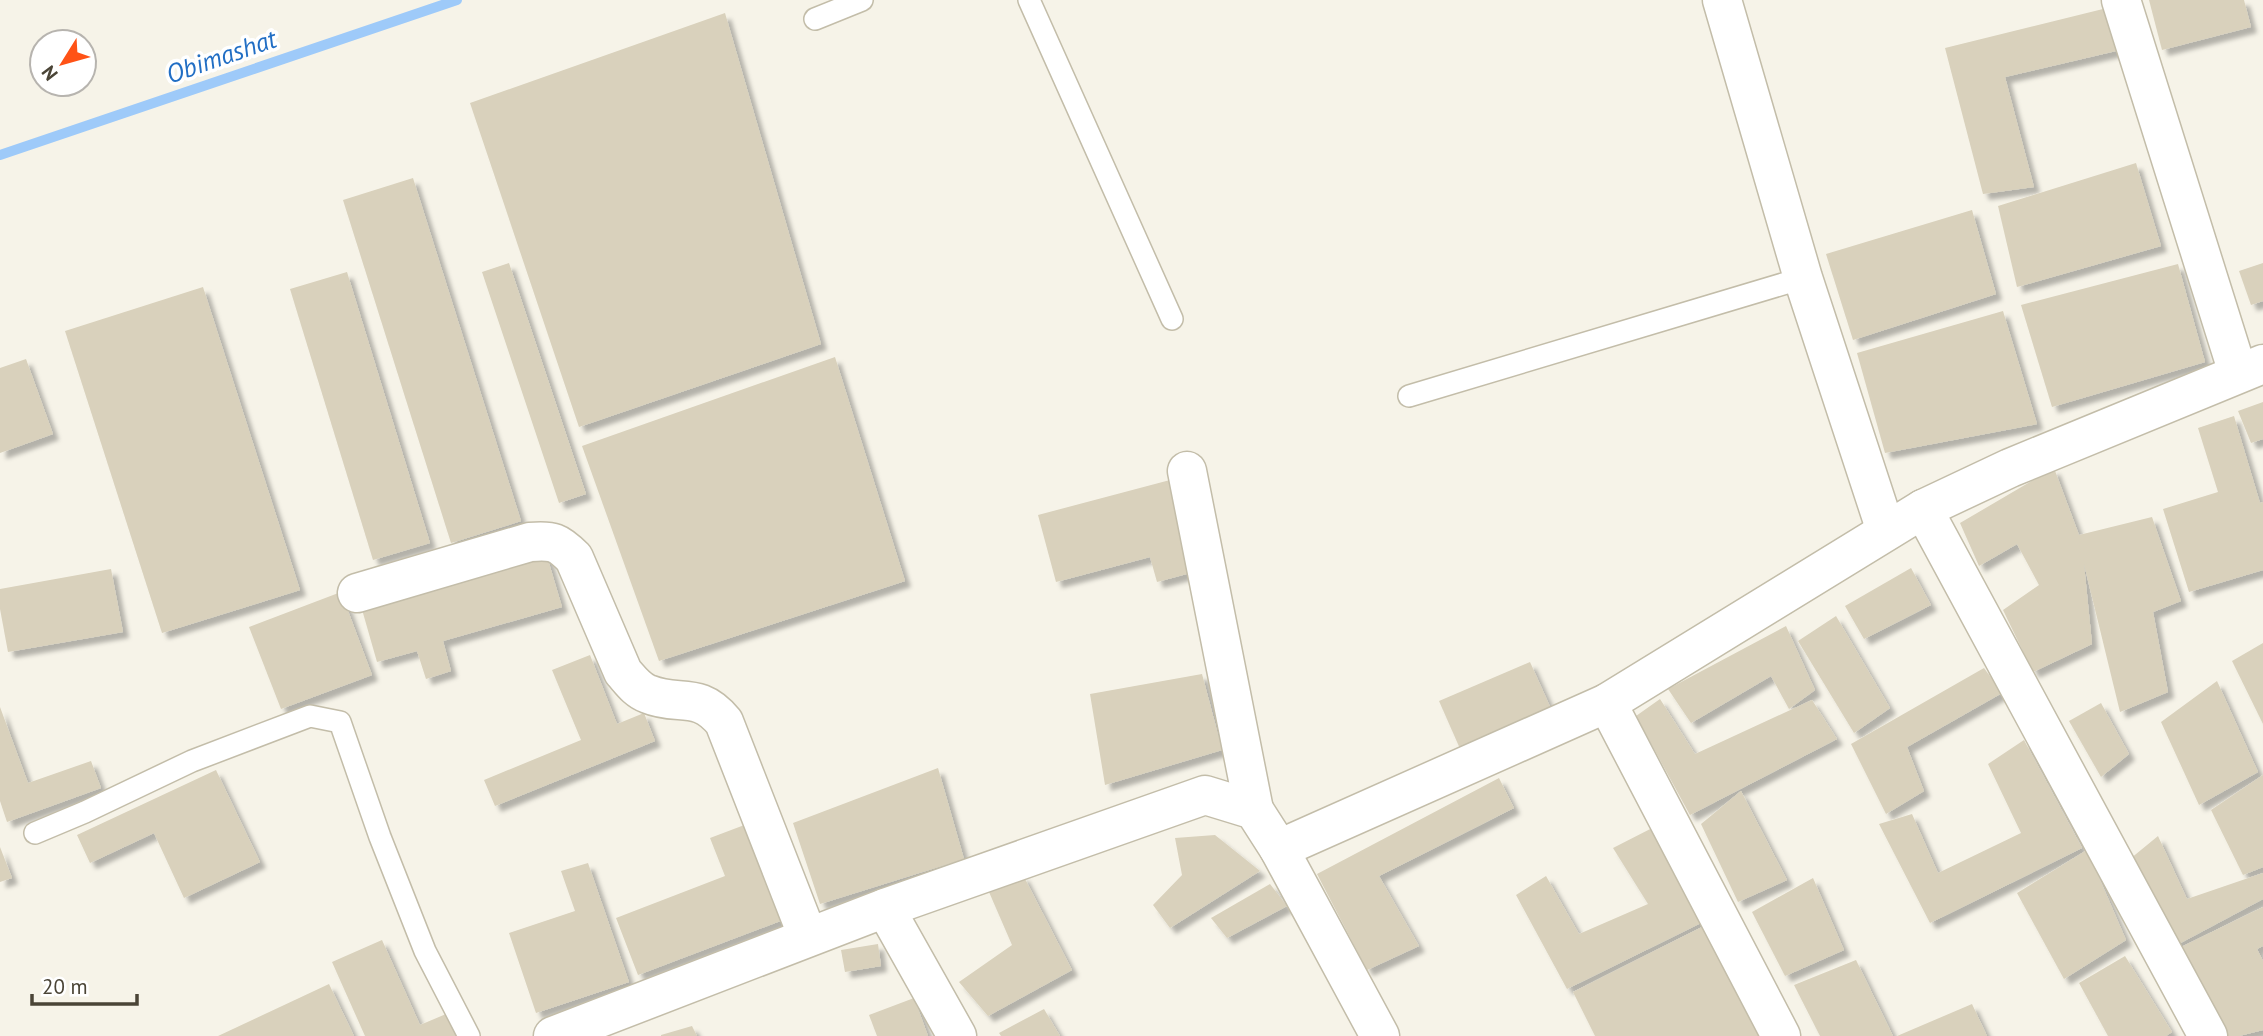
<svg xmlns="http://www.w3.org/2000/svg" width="2263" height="1036" viewBox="0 0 2263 1036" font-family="'PT Sans',sans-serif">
<defs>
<filter id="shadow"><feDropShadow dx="6" dy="6" stdDeviation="2" flood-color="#0004"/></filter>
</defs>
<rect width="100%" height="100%" fill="#f6f3e8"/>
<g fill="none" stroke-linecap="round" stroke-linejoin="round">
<!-- stream -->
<polyline stroke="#9ecaf9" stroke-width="10" points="0,155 457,0"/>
</g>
<!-- building -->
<g fill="#d9d1bc" filter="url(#shadow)">
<polygon points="2149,0 2244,0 2251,27 2162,50"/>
<polygon points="2107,8 2116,51 2005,77 2034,187 1983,194 1945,48"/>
<polygon points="725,13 821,344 579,427 470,103"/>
<polygon points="2136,163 2161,246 2017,287 1998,206"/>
<polygon points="413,178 521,521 451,543 343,200"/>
<polygon points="1972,210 1996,294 1853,340 1826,254"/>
<polygon points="509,263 586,494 559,503 482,272"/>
<polygon points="2263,263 2263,301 2251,305 2239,271"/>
<polygon points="2178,264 2205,362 2052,407 2021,305"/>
<polygon points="347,272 430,543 373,560 290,289"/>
<polygon points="203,287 300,590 162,633 65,331"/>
<polygon points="2003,311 2037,424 1885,453 1857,353"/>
<polygon points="835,357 905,581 659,661 582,446"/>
<polygon points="26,359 53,434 0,453 0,368"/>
<polygon points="2263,402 2263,439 2251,443 2238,411"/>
<polygon points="2234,416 2260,503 2263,502 2263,570 2189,592 2163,509 2218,492 2198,428"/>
<polygon points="2054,468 2079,535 2152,517 2181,601 2153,612 2168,692 2120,712 2084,564 2092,644 2033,672 2003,610 2039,585 2017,544 1979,566 1960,523"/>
<polygon points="1170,480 1194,572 1157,582 1150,557 1056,582 1038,515"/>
<polygon points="546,553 562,607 443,641 451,671 426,679 417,651 377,662 361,606"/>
<polygon points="1911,568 1931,605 1864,639 1845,606"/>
<polygon points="111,569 123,632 8,652 0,609 0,589"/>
<polygon points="341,592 372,675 281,709 249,627"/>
<polygon points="1836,616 1890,708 1854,733 1798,641"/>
<polygon points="1786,626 1815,690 1789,709 1771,676 1691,723 1668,689"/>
<polygon points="2263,643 2263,724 2232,661"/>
<polygon points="590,655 617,724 644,713 655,741 495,806 484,780 581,740 552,670"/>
<polygon points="1530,662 1556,720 1465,760 1439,701"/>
<polygon points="1984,668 2002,693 1907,747 1924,791 1886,814 1851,744"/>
<polygon points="1202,674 1222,750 1105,785 1090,694"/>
<polygon points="2217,681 2258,772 2199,805 2161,722"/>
<polygon points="1660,699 1695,754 1812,700 1837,739 1690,815 1636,716"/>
<polygon points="2101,703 2129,754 2101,777 2069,721"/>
<polygon points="0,707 28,783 91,761 101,788 7,822 0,801"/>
<polygon points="2024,740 2082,848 1930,923 1879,824 1912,814 1938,873 2021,833 1988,764"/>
<polygon points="938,768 964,859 820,904 793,823"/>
<polygon points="216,770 260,862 184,898 154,833 90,863 77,835"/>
<polygon points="2263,775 2263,867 2243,875 2211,810"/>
<polygon points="1499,778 1514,808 1379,876 1419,946 1367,970 1317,874"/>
<polygon points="1741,791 1787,880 1738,902 1701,824"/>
<polygon points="747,824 783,920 638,975 616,918 725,876 710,838"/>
<polygon points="1658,825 1705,921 1567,989 1516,895 1546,876 1579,934 1648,904 1613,848"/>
<polygon points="1215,835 1260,871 1170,928 1153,905 1182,875 1175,838"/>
<polygon points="2158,836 2187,899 2263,873 2263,899 2173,947 2130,859"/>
<polygon points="0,847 12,878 0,882"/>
<polygon points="2087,850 2126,940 2064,979 2017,893"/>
<polygon points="588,863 629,982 536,1013 509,933 575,911 561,871"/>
<polygon points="1023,875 1072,970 988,1016 959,982 1012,945 989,892"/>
<polygon points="1813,878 1844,950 1785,976 1752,912"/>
<polygon points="1270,884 1287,906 1227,938 1211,918"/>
<polygon points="2263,907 2263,946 2257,949 2263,961 2263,1030 2239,1036 2223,1036 2173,951"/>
<polygon points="1704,926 1761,1036 1595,1036 1573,992"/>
<polygon points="382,940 420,1025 446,1014 456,1036 365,1036 332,962"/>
<polygon points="878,944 881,966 845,972 841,950"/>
<polygon points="2125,956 2172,1032 2166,1036 2108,1036 2079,983"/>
<polygon points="1856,960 1893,1036 1820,1036 1794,985"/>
<polygon points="329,984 354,1036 218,1036"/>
<polygon points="914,998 928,1036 877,1036 869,1015"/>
<polygon points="1972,1004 1987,1036 1897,1036"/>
<polygon points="1044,1009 1060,1036 1001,1036 999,1033"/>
<polygon points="692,1026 697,1036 661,1036 661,1035"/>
</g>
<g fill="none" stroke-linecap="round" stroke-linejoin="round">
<!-- service casing -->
<g stroke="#c3bda9" stroke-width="24">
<g id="service">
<polyline points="1029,0 1172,319"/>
<polyline points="815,19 862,0"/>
<polyline points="1409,396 1803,278"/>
<polyline points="35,833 85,812 192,761 310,716 340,722 380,837 425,951 469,1036"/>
</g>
</g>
<!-- minor casing -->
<g stroke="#c3bda9" stroke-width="41">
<g id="minor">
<polyline points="1722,0 1803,278 1886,531"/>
<polyline points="2121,0 2238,373"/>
<polyline points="1187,471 1254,810"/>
<polyline points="1923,509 2208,1036"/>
<path d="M357 593 530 542C553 540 558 542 574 558L623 672C631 681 637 690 648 694 679 707 698 690 724 722L808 937"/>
<polyline points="1607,703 1781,1036"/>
<polyline points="1279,849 1607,703 1923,509 2010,468 2263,364"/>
<polyline points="885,908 957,1036"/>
<polyline points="553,1036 885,908 1205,795 1254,810 1279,849 1380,1036"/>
</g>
</g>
<!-- service -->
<use href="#service" stroke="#fff" stroke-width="21"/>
<!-- minor -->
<use href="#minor" stroke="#fff" stroke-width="38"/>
</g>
<g text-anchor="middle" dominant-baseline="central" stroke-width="7" stroke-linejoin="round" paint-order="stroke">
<!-- water labels -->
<g font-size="26" font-style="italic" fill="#216ec4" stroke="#fff">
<text transform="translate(221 56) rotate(-19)">Obimashat</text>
</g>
</g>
<!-- north arrow -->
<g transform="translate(63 63) rotate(233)"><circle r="33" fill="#ffffff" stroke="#b7b4af" stroke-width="2"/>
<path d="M0-5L12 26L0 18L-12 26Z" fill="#ff5216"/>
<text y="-10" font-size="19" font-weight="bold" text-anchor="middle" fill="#4a4436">N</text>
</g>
<!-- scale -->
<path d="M32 994v10h105v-10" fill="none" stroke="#4a4436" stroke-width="3.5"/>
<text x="42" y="994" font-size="21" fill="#4a4436" stroke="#ffffff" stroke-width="5" paint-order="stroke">20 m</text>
</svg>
